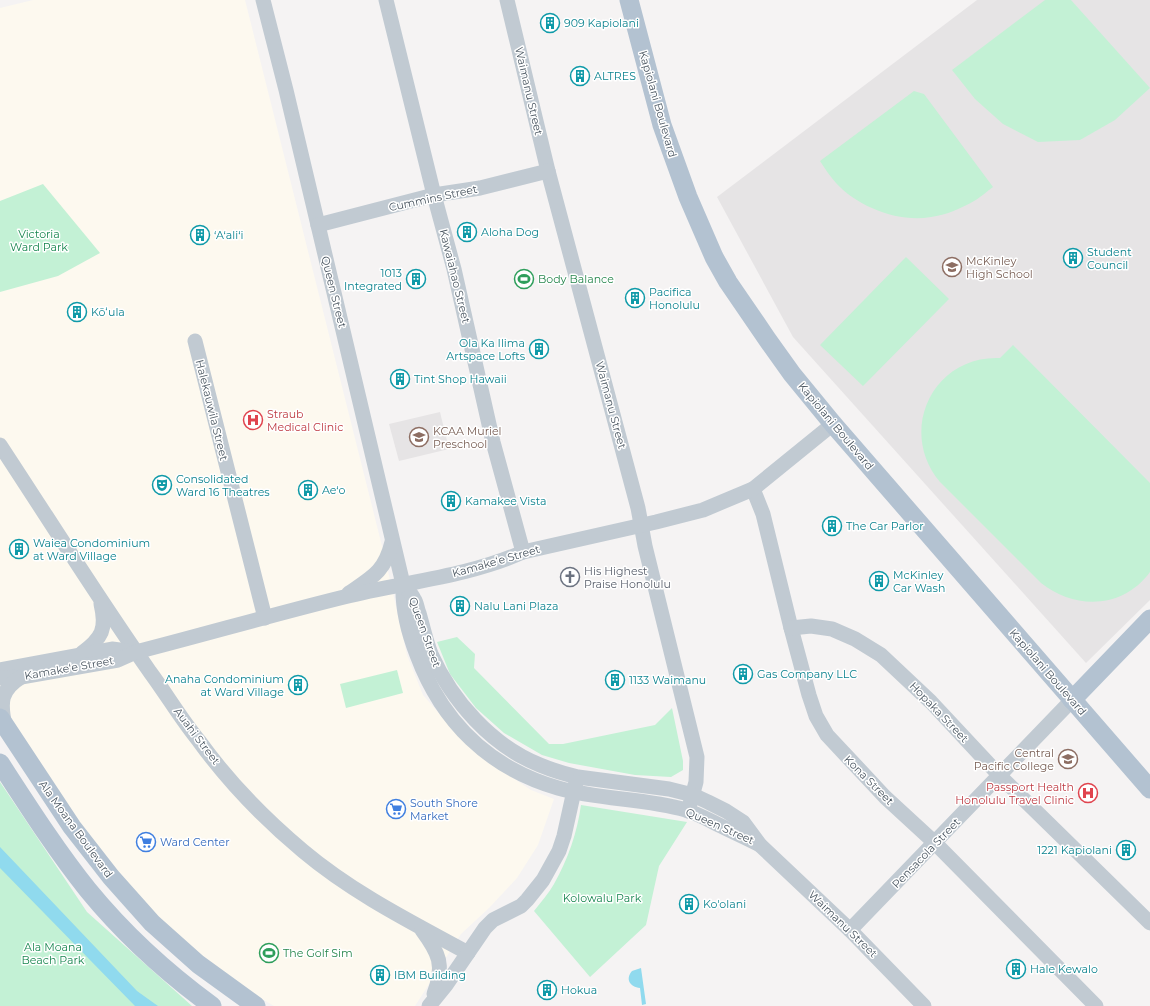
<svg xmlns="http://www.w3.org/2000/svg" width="1150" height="1006" viewBox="0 0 1150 1006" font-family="Montserrat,sans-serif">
<rect width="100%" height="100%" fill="#f5f3f3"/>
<!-- commercial -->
<polygon fill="#fdf9ef" points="33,0 245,0 385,558 407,655 423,695 456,733 492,764 531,790 554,799 538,845 517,878 489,908 461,934 415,1006 274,1006 238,985 164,925 86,833 0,701 0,8"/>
<!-- education -->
<g fill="#e6e4e5">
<polygon points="977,0 1150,0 1150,600 1086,663 793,337 717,197"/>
<polygon points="440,412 449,449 399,461 389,424"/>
</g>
<!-- green -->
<g fill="#c3f1d5">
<polygon points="1045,0 1071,0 1150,88 1115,120 1080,140 1038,142 1003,124 975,99 952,70"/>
<path d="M914 91 924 94 993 187C987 191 980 198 974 201 960 209 946 215 931 217 899 223 858 207 836 183 830 176 825 169 820 161Z"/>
<polygon points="43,184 100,253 58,276 0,292 0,201"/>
<polygon points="906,257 949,299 863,386 820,345"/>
<path d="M1013 345 1150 483V572C1123 609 1075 610 1041 583L940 482C897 431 933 355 1000 358Z"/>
<polygon points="457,637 475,654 474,668 549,744 563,744 655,725 672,708 683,761 683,770 671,777 635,775 569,763 542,755 504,733 476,708 450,674 437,642"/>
<polygon points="397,670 403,693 346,708 340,684"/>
<polygon points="0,782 87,912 192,1006 0,1006"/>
<path d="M581 805 687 822 659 866 646 925 590 977 534 911C541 902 549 893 554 884 568 859 577 833 581 805Z"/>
</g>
<!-- water -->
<g fill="#90daee">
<polygon points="0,847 137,991 158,1006 135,1006 0,868"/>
<path d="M641 968 646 1004 642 1005 640 988C630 987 625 979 632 971Z"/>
</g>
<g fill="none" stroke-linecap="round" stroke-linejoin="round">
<!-- minor -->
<g stroke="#c1cad2" stroke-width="15">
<path d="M263 0 286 90 403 584C402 609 408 632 417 655 442 722 489 768 558 788 600 800 645 798 686 810 698 814 709 820 719 825 733 832 747 838 760 845"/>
<polyline points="386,0 434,195 454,269 493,442 523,552"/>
<polyline points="507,0 548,171 638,508 645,546 697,757 696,782 688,811"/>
<polyline points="318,225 434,195 480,188 548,171"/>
<polyline points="195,341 265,618"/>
<path d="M0 445C50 521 98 598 150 672 167 695 181 719 199 741 228 781 266 820 303 851 353 893 411 922 468 953"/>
<polyline points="753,489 763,514 791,628 809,695 816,716 827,735 885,797 935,843 1096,1006"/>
<path d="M403 584C407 589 412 594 414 599 417 603 417 609 419 613 423 627 426 641 431 654 452 701 492 746 540 765 552 770 565 774 578 777L669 789 693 795 708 802 726 811 743 822 760 845 850 930 924 1006"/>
<path d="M349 593C373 577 385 571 392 542"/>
<polyline points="791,628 811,626 832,629 855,639 881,655 931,702 1000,776 1150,923"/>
<path d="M82 653C102 638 107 629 101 604"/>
<polyline points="0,670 112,649 135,652"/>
<path d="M0 678 21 677 118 660 136 652C206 634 275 614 344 597 403 582 467 577 523 552L656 522 703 510 753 489 833 424"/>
<path d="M5 726C0 703 0 690 21 677"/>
<path d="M422 930C439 953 445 965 434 994"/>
<polyline points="850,930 1072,700"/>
<polyline points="429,1006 446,985 485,928 493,920 521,906 527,900 543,880 559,851 564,836 576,782"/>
</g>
<!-- major -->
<g stroke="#b3c2d1" stroke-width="19">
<polyline points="629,0 662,125 688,197 714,257 728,282 767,339 792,374 833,424 1150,789"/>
<polyline points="1072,700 1150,619"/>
<polyline points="0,718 72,827 111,877 152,923 198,964 256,1006"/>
<path d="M0 763C28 806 56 850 88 890 124 934 167 973 212 1006"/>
</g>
</g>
<!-- icons -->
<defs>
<g id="building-ring" transform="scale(1)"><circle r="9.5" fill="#fff" stroke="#0f9aa8" stroke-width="1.5"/><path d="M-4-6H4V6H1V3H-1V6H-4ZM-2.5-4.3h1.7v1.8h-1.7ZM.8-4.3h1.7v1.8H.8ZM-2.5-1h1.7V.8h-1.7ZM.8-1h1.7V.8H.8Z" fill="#0f9aa8"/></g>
<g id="school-ring" transform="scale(1)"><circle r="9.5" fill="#fff" stroke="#8d6e63" stroke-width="1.5"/><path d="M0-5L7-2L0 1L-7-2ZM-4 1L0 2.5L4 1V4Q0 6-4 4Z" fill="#8d6e63"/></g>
<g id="stadium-ring" transform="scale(1)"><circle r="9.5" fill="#fff" stroke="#2e9e5b" stroke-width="1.5"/><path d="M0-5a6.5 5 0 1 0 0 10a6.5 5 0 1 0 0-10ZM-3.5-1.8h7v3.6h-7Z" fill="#2e9e5b"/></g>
<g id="hospital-ring" transform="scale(1)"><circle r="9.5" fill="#fff" stroke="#e0444e" stroke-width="1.5"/><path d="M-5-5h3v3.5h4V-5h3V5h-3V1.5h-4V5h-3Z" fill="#e0444e"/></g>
<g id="theatre-ring" transform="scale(1)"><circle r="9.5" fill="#fff" stroke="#0f9aa8" stroke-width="1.5"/><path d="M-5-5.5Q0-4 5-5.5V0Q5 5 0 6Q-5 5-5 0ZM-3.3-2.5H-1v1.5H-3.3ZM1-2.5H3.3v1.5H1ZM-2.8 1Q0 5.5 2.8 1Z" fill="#0f9aa8"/></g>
<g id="church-ring" transform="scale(1)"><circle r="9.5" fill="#fff" stroke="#6b7280" stroke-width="1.5"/><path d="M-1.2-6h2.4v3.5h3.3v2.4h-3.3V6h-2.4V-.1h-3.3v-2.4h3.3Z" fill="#6b7280"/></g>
<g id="university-ring" transform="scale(1)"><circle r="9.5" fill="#fff" stroke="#8d6e63" stroke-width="1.5"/><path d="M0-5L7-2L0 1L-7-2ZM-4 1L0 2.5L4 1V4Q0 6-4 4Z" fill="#8d6e63"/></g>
<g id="supermarket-ring" transform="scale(1)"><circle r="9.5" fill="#fff" stroke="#3f7fe0" stroke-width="1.5"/><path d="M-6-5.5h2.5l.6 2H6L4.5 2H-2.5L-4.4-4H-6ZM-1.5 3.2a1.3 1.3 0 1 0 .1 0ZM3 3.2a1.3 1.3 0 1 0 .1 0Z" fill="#3f7fe0"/></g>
</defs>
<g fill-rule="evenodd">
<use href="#building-ring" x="550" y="23"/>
<use href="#building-ring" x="580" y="76"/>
<use href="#building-ring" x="467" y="232"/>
<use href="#building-ring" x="200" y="235"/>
<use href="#building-ring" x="1073" y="258"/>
<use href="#school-ring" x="952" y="267"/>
<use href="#building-ring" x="416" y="279"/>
<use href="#stadium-ring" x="524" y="279"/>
<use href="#building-ring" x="635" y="298"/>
<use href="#building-ring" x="77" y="312"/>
<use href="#building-ring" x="539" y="349"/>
<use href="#building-ring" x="400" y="379"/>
<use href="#hospital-ring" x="253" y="420"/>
<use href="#school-ring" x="419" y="437"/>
<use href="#theatre-ring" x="162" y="485"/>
<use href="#building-ring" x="308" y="490"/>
<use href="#building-ring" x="451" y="501"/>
<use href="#building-ring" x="832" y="526"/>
<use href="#building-ring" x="19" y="549"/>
<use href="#church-ring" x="570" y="577"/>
<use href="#building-ring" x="879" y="581"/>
<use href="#building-ring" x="460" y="606"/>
<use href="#building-ring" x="743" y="674"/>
<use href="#building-ring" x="615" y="680"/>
<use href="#building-ring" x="298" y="685"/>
<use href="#university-ring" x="1068" y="759"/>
<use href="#hospital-ring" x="1088" y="793"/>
<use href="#supermarket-ring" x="396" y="809"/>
<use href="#supermarket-ring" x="146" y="842"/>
<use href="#building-ring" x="1126" y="850"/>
<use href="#building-ring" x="689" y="904"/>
<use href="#stadium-ring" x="269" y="953"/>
<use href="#building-ring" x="1016" y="969"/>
<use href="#building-ring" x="380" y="975"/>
<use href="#building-ring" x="547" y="990"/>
</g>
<g text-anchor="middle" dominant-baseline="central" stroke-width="3" stroke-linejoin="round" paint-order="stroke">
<!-- culture labels -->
<g font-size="11" fill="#0d838f" stroke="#fff" text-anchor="start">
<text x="564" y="23">909 Kapiolani</text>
<text x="594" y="76">ALTRES</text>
<text x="481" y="232">Aloha Dog</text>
<text x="214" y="235">‘A‘ali‘i</text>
<text x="1087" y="252">Student<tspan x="1087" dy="13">Council</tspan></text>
<text x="402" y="273" text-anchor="end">1013<tspan x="402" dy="13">Integrated</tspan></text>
<text x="649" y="292">Pacifica<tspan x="649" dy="13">Honolulu</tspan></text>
<text x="91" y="312">Kōʻula</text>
<text x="525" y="343" text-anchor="end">Ola Ka Ilima<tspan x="525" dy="13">Artspace Lofts</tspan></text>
<text x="414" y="379">Tint Shop Hawaii</text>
<text x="176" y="479">Consolidated<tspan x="176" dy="13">Ward 16 Theatres</tspan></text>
<text x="322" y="490">Ae‘o</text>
<text x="465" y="501">Kamakee Vista</text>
<text x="846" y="526">The Car Parlor</text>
<text x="33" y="543">Waiea Condominium<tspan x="33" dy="13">at Ward Village</tspan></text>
<text x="893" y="575">McKinley<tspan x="893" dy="13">Car Wash</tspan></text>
<text x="474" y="606">Nalu Lani Plaza</text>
<text x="757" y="674">Gas Company LLC</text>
<text x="284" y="679" text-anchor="end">Anaha Condominium<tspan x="284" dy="13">at Ward Village</tspan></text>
<text x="629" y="680">1133 Waimanu</text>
<text x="1112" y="850" text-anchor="end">1221 Kapiolani</text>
<text x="703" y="904">Ko'olani</text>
<text x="1030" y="969">Hale Kewalo</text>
<text x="394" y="975">IBM Building</text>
<text x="561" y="990">Hokua</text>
</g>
<!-- street labels -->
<g font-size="11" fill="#4a5661" stroke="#fff">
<text transform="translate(529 91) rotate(77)">Waimanu Street</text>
<text transform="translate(658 104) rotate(74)">Kapiolani Boulevard</text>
<text transform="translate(433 198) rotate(-12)">Cummins Street</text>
<text transform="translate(455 276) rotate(76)">Kawaiahao Street</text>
<text transform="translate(334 292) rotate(76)">Queen Street</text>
<text transform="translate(611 405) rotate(75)">Waimanu Street</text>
<text transform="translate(212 410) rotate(76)">Halekauwila Street</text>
<text transform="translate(836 426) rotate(50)">Kapiolani Boulevard</text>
<text transform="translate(496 561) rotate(-16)">Kamakeʻe Street</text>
<text transform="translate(425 632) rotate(70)">Queen Street</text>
<text transform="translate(69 668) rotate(-10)">Kamakeʻe Street</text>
<text transform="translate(1048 672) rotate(49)">Kapiolani Boulevard</text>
<text transform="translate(939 712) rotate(46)">Hopaka Street</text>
<text transform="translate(197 736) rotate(53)">Auahi Street</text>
<text transform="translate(869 780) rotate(45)">Kona Street</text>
<text transform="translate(720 826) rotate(24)">Queen Street</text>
<text transform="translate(76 829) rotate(54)">Ala Moana Boulevard</text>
<text transform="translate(926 853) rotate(-46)">Pensacola Street</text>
<text transform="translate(843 924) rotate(44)">Waimanu Street</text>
</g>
<!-- park labels -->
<g font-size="11" fill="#17864f" stroke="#fff">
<text x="39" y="234">Victoria<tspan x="39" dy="13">Ward Park</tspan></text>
<text x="602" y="898">Kolowalu Park</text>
<text x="53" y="947">Ala Moana<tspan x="53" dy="13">Beach Park</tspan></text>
</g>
<!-- education labels -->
<g font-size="11" fill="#785e54" stroke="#fff" text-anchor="start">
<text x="966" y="261">McKinley<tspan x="966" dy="13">High School</tspan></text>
<text x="433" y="431">KCAA Muriel<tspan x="433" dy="13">Preschool</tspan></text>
<text x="1054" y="753" text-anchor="end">Central<tspan x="1054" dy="13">Pacific College</tspan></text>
</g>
<!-- leisure labels -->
<g font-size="11" fill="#27864d" stroke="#fff" text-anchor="start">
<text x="538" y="279">Body Balance</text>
<text x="283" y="953">The Golf Sim</text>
</g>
<!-- health labels -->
<g font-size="11" fill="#be3a42" stroke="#fff" text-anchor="start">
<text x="267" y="414">Straub<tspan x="267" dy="13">Medical Clinic</tspan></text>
<text x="1074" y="787" text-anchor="end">Passport Health<tspan x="1074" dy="13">Honolulu Travel Clinic</tspan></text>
</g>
<!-- worship labels -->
<g font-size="11" fill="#5b616d" stroke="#fff" text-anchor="start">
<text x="584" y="571">His Highest<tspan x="584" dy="13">Praise Honolulu</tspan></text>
</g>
<!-- shop labels -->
<g font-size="11" fill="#366cbe" stroke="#fff" text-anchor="start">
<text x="410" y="803">South Shore<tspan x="410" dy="13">Market</tspan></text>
<text x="160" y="842">Ward Center</text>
</g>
</g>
</svg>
